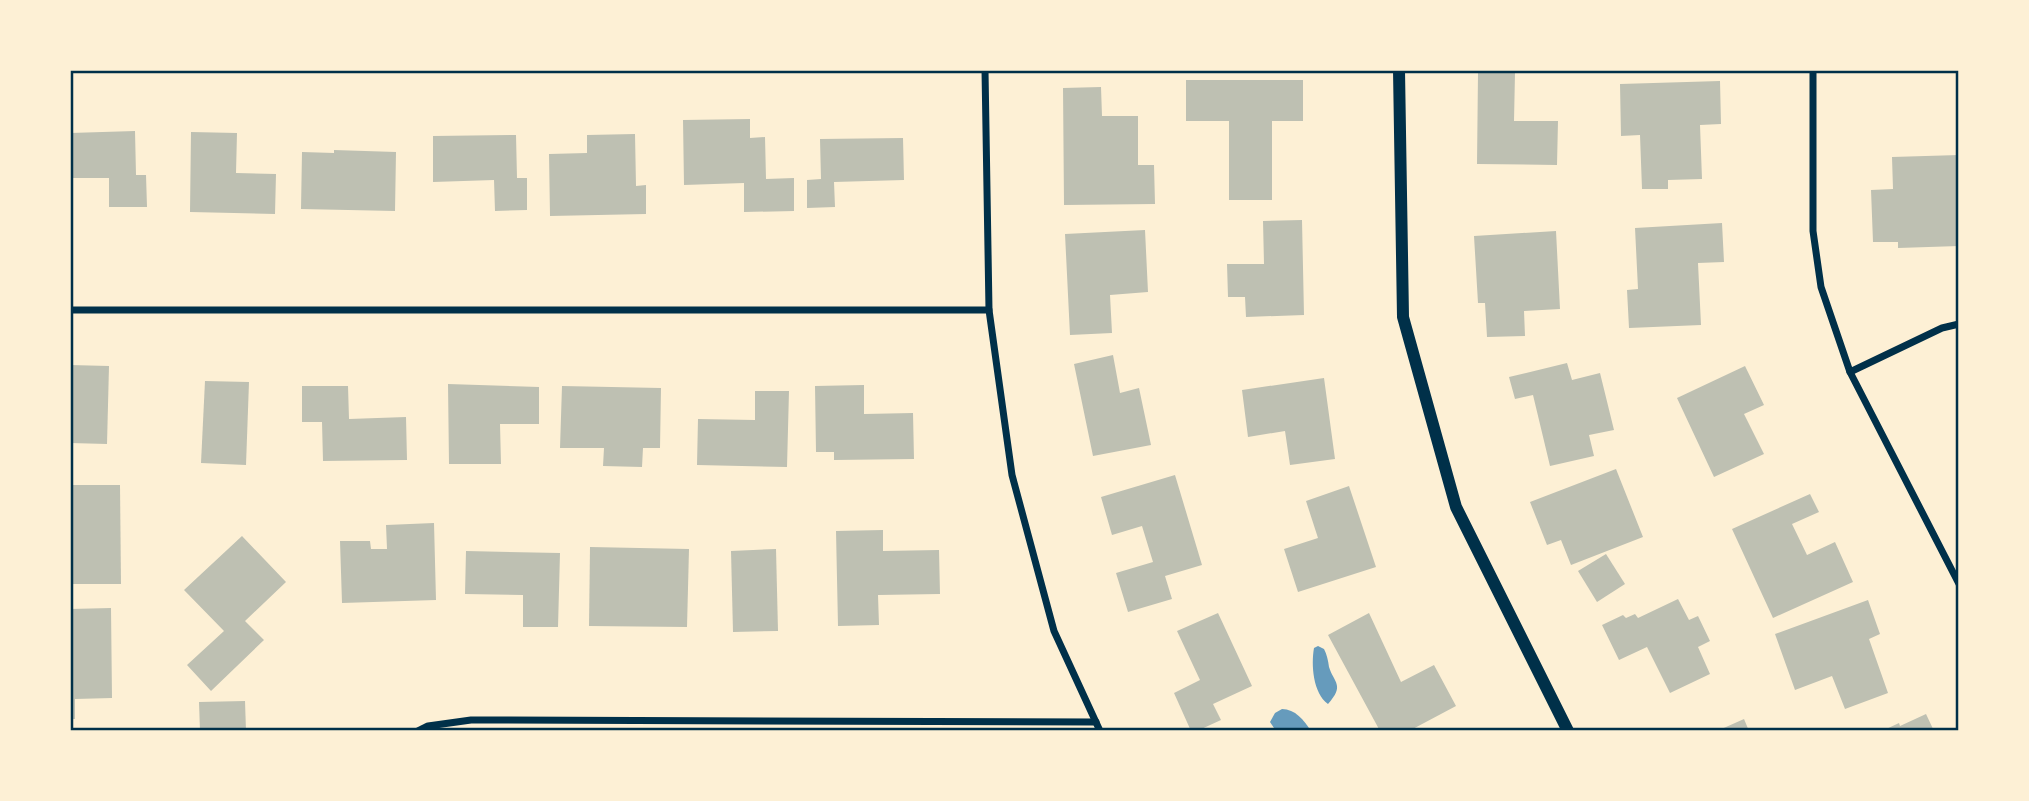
<svg xmlns="http://www.w3.org/2000/svg" width="2029" height="801" viewBox="0 0 2029 801" font-family="Overpass,sans-serif">
<rect width="100%" height="100%" fill="#fdf0d5"/>
<!-- water -->
<g fill="#669bbc">
<path d="M1318 646 1324 649C1327 655 1328 660 1329 667 1334 683 1345 685 1328 704 1313 693 1311 665 1314 648Z"/>
<path d="M1282 709C1295 709 1304 720 1311 731H1276L1270 722 1275 713Z"/>
</g>
<!-- building -->
<g fill="#bec0b2">
<polygon points="1478,73 1515,73 1514,121 1558,121 1557,165 1477,164"/>
<polygon points="1186,80 1303,80 1303,121 1272,121 1272,200 1229,200 1229,121 1186,121"/>
<polygon points="1720,81 1721,124 1700,125 1702,179 1668,180 1668,189 1642,189 1640,135 1621,136 1620,84"/>
<polygon points="1101,87 1102,116 1138,116 1138,165 1154,165 1155,204 1064,205 1063,88"/>
<polygon points="750,119 750,138 765,137 766,179 794,178 794,211 744,212 744,183 684,185 683,120"/>
<polygon points="135,131 136,175 146,175 147,207 109,207 109,178 70,178 70,133"/>
<polygon points="191,132 237,133 236,173 276,174 275,214 190,212"/>
<polygon points="635,134 636,186 646,185 646,214 550,216 549,154 587,153 587,135"/>
<polygon points="516,135 517,178 527,178 527,210 495,211 494,180 433,182 433,136"/>
<polygon points="903,138 904,180 834,182 835,207 807,208 807,180 821,179 820,139"/>
<polygon points="334,150 396,152 395,211 301,209 302,152 334,153"/>
<polygon points="1959,155 1959,246 1898,248 1898,242 1873,242 1871,190 1893,189 1892,157"/>
<polygon points="1302,220 1304,315 1246,317 1245,297 1228,297 1227,264 1264,264 1263,221"/>
<polygon points="1722,223 1724,262 1698,263 1701,325 1629,328 1627,290 1638,289 1635,228"/>
<polygon points="1145,230 1148,292 1110,295 1112,333 1070,335 1065,234"/>
<polygon points="1556,231 1560,309 1524,311 1525,336 1487,337 1485,303 1478,303 1474,236"/>
<polygon points="1113,355 1120,393 1139,388 1151,445 1093,456 1074,364"/>
<polygon points="1567,363 1572,380 1600,373 1614,430 1589,435 1594,456 1550,466 1533,395 1515,399 1509,377"/>
<polygon points="70,365 109,366 107,444 70,443"/>
<polygon points="1745,366 1764,405 1744,414 1764,454 1714,477 1677,398"/>
<polygon points="1324,378 1335,459 1290,465 1285,431 1248,437 1242,390"/>
<polygon points="205,381 249,382 246,465 201,463"/>
<polygon points="448,384 539,387 539,424 500,424 501,464 449,464"/>
<polygon points="864,385 864,414 913,413 914,459 834,460 834,452 816,452 815,386"/>
<polygon points="302,386 348,386 349,419 406,417 407,460 323,461 322,422 302,422"/>
<polygon points="562,386 661,388 660,448 643,448 642,467 603,466 604,448 560,448"/>
<polygon points="755,391 789,391 787,467 697,465 698,419 755,420"/>
<polygon points="1616,469 1643,537 1571,565 1561,540 1547,545 1530,502"/>
<polygon points="1175,475 1202,565 1165,576 1172,599 1128,612 1116,573 1153,562 1142,526 1112,535 1101,497"/>
<polygon points="70,485 120,485 121,584 70,584"/>
<polygon points="1349,486 1376,567 1298,592 1284,549 1318,538 1306,501"/>
<polygon points="1810,494 1819,512 1792,524 1807,555 1835,542 1853,582 1773,618 1732,529"/>
<polygon points="434,523 436,600 342,603 340,541 370,541 371,549 387,549 386,525"/>
<polygon points="883,530 883,551 939,550 940,594 878,595 879,625 838,626 836,531"/>
<polygon points="242,536 286,582 245,621 264,640 211,691 187,665 224,631 184,590"/>
<polygon points="590,547 689,549 687,627 589,626"/>
<polygon points="776,549 778,631 733,632 731,551"/>
<polygon points="466,551 560,553 558,627 523,627 523,595 465,594"/>
<polygon points="1606,554 1625,584 1597,602 1578,571"/>
<polygon points="1678,599 1689,620 1698,616 1710,641 1698,647 1710,674 1670,693 1647,647 1619,660 1602,625 1623,615 1626,618 1635,614 1638,618"/>
<polygon points="1868,600 1880,634 1869,639 1888,693 1845,709 1832,676 1795,690 1775,634"/>
<polygon points="111,608 112,698 75,699 75,719 70,719 70,609"/>
<polygon points="1218,613 1252,686 1213,704 1221,720 1197,731 1191,731 1174,693 1200,680 1177,631"/>
<polygon points="1369,613 1401,682 1434,665 1456,706 1409,731 1380,731 1328,635"/>
<polygon points="245,701 246,731 200,731 199,702"/>
<polygon points="1926,714 1934,731 1882,731 1899,723 1900,726"/>
<polygon points="1744,719 1749,731 1717,731"/>
</g>
<g fill="none" stroke-linecap="round" stroke-linejoin="round">
<!-- minor -->
<g stroke="#003049" stroke-width="7">
<polyline points="985,70 989,310 1012,475 1054,631 1100,731"/>
<polyline points="1813,70 1813,231 1821,287 1850,372 1959,584"/>
<polyline points="70,310 989,310"/>
<polyline points="1850,372 1942,328 1959,324"/>
<polyline points="418,731 428,726 471,720 1096,722"/>
</g>
<!-- tertiary -->
<polyline stroke="#003049" stroke-width="12" points="1399,70 1403,317 1456,507 1568,731"/>
</g>
<!-- border -->
<rect width="2029" height="801" fill="none" stroke="#fdf0d5" stroke-width="144"/>
<rect x="72" y="72" width="1885" height="657" fill="none" stroke="#003049" stroke-width="2.5"/>
</svg>
